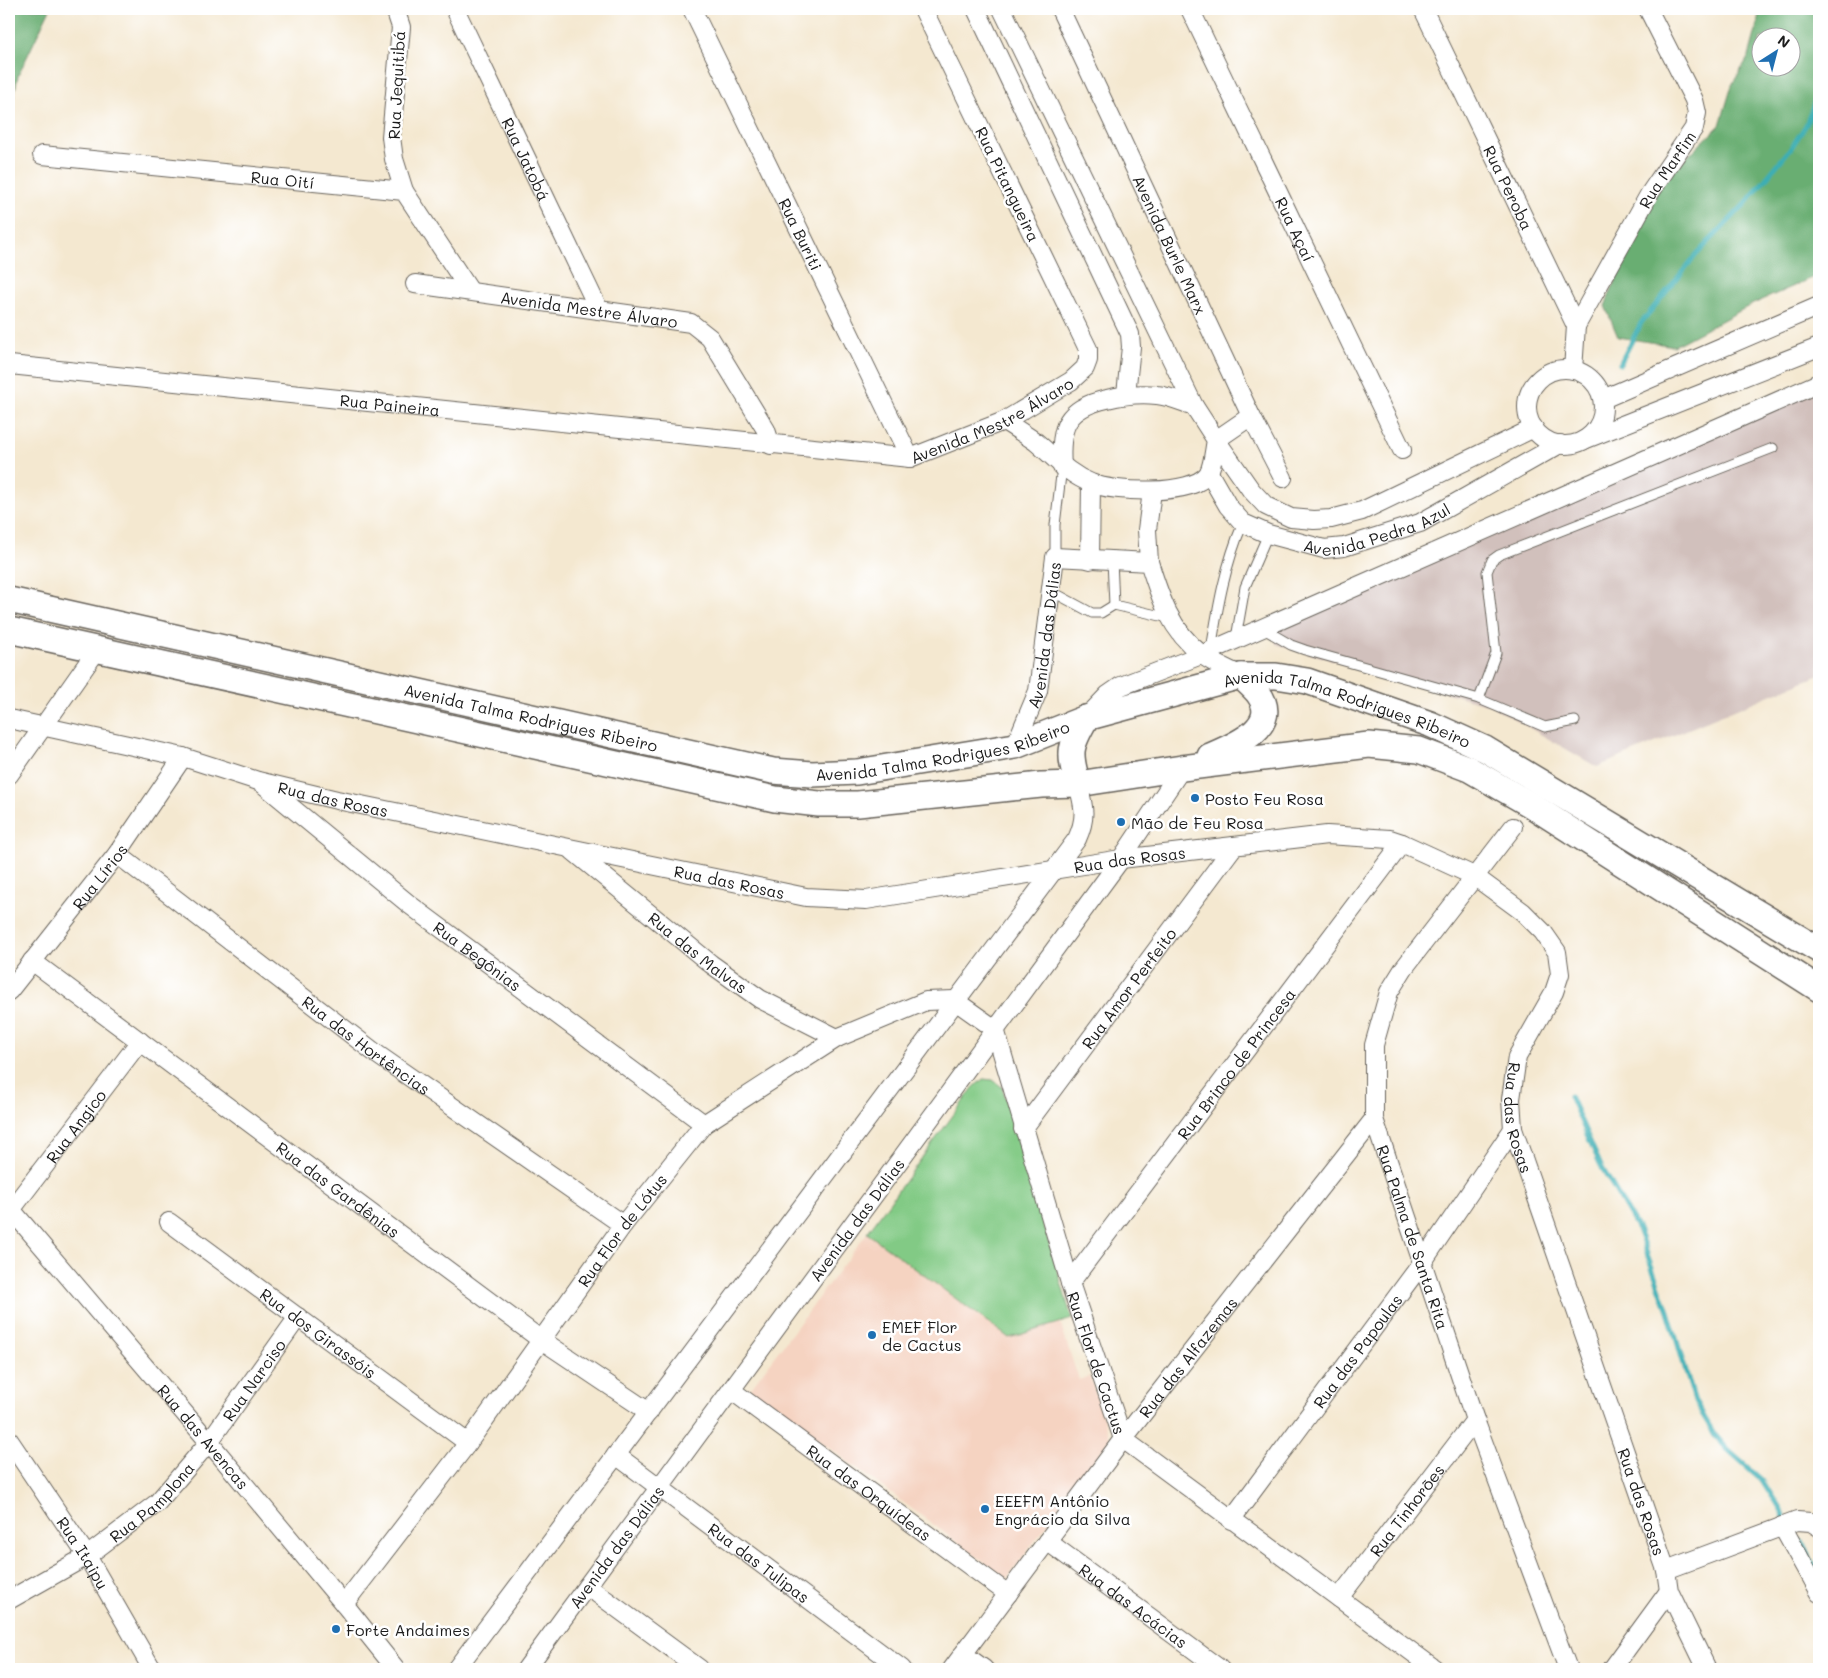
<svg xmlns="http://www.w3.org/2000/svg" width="1828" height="1678" viewBox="0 0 1828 1678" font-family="Mali,sans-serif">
<rect width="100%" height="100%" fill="#fff"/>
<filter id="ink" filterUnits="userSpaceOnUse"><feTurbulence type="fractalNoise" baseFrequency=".02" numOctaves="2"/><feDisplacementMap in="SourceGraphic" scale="10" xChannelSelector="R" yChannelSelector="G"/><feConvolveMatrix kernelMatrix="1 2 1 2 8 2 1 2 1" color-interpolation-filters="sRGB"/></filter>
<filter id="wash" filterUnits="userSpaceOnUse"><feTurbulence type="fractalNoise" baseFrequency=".0096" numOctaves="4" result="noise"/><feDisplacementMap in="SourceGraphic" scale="20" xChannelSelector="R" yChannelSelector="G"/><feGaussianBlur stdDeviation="1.12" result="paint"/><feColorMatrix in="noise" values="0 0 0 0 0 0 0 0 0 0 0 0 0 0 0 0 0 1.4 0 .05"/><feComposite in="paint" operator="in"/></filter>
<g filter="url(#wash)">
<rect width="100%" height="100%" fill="#f4e8d0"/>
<!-- built -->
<polygon fill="#f5d3c1" points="867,1233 1009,1338 1060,1323 1079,1380 1090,1376 1110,1439 1007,1579 750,1389"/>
<!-- industrial -->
<polygon fill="#d1c0bc" points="1819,388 1819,675 1597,767 1490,705 1276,644 1275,626"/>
<!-- green -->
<polygon fill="#82ca85" stroke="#4f7350" points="983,1079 993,1080 1002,1087 1072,1319 1009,1338 867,1233 973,1088"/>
<!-- forest -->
<g fill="#69ae72" stroke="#426547" fill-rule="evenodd">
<polygon points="9,9 50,9 18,76 9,120"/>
<path d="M1756 9H1819V275L1751 305 1674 346 1618 337 1605 306 1652 191 1720 125 1732 85 1749 56 1759 19ZM1760 38H1790V68H1760Z"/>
</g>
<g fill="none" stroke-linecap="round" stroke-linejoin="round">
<!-- stream -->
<g stroke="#3caeb4" stroke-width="5">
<polyline points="1620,364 1641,323 1696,255 1746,203 1791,148 1806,125 1819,89"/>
<polyline points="1570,1096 1601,1166 1638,1229 1668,1311 1695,1402 1715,1435 1728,1450 1762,1480 1788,1522"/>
<polyline points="1800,1541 1819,1572"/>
</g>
</g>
</g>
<g filter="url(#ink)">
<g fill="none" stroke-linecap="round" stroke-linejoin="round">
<!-- lane casing -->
<g stroke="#68635b" stroke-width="11">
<g id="lane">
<polyline points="1055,557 1055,525 1062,467"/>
<polyline points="1112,560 1114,605"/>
<polyline points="1051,591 1092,613 1101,613 1114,605 1169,618"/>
<polyline points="1262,628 1291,645 1305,650 1479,699 1545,727 1575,721"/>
<polyline points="1236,638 1245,587 1268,534"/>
<path d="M1211 650C1218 606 1225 565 1243 523"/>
<polyline points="1479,699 1496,653 1487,572 1492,560 1499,555 1773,448"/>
</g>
</g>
<!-- street casing -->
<g stroke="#68635b" stroke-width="20">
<g id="street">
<polyline points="395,9 401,27 391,137 394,159 404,191"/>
<path id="s1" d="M455 9 599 310"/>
<path id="s2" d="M692 9 910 458"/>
<polyline points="976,9 1130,334 1131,347 1126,394"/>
<path d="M1002 9 1194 406 1216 440C1214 450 1213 466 1208 474 1192 496 1114 493 1091 483 1068 474 1054 457 1036 442 1026 435 1015 428 1004 421"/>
<path id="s3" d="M1060 9 1251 416 1283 478"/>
<path id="s4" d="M1190 9 1402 450"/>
<path id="s5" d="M1423 9 1576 326 1573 370"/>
<path id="s6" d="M42 155 404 191 470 291"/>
<path id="s7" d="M415 284 691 323 710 338 766 430 771 445"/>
<path id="s8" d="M1576 326 1650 193 1694 128 1697 113 1694 100 1648 9"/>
<path id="s9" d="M10 365 910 458 1004 421 1071 381 1085 368 1088 360V349L923 9"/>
<circle cx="1565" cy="407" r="38"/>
<polyline points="1603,399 1819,306"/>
<polyline points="1251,416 1216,440 1251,490 1266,506 1291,518 1314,520 1331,519 1362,511 1534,428"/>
<polyline points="1584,440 1819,347"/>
<path d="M1062 467C1059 427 1066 408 1107 399 1123 395 1140 393 1157 395 1169 396 1182 402 1194 406"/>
<path id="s10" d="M1209 473 1228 506 1243 523 1268 534 1324 549 1344 547 1420 523 1560 444"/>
<polyline points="1090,560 1091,484"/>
<polyline points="1149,562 1147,530 1152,491"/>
<polyline points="1086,718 1108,695 1121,686 1201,655 1819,383"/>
<path id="s11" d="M9 719 183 757 258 781 337 800 806 897 866 900 1121 859 1327 835 1390 839 1402 843 1474 876 1523 912 1543 932 1557 952 1560 974 1554 992 1517 1057 1511 1099 1513 1129 1666 1570 1669 1591 1707 1669"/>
<path id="s12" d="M1015 746 1038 691 1055 557 1149 562C1160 597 1170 630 1201 654 1212 663 1228 669 1241 676"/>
<polyline points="9,775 97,650"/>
<path id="s13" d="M263 784 410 905 704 1124"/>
<path id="s14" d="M1513 827 1404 968 1389 992 1374 1045V1119L1475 1420 1568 1669"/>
<path id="s15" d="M573 851 711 964 760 999 837 1038"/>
<path id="s16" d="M117 854 378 1055 623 1225"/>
<path id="s17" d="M32 961 540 1339 649 1412"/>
<path id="s18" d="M9 991 117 854 183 757"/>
<path id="s19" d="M995 1029 1070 1283 1123 1439 1435 1669"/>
<path id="s20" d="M1023 1129 1234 846"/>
<path id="s21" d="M9 1207 209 1442 344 1604 396 1669"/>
<path id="s22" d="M11 1210 140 1041"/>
<path id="s23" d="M169 1222 468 1443"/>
<path id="s24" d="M1070 1283 1402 843"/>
<path id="s25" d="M731 1390 1008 1594"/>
<path id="s26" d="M9 1440 87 1556 152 1669"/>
<path id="s27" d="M616 1455 902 1669"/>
<path id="s28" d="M1231 1520 1422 1263 1513 1129"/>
<polyline points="1782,1526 1819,1593"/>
<path id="s29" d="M1047 1541 1220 1669"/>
<polyline points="1666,1570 1797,1521 1811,1522 1819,1527"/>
<polyline points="587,1586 700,1669"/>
<path id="s30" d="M1339 1598 1475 1420"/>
<path id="s31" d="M9 1600 87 1556 157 1503 209 1442 298 1317"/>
<path id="s32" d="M344 1604 468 1443 623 1225 704 1124 837 1038 926 1001 954 1000 995 1029"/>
<polyline points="963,1654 984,1669"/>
<path d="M456 1669 1077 839C1087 817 1084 807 1078 784"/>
<path id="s33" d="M526 1669 1121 859 1182 768"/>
<path id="s34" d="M952 1669 1123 1439 1374 1119"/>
<polyline points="1612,1669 1669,1591"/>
</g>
</g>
<!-- secondary casing -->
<g stroke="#68635b" stroke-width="28">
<g id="secondary">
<path id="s35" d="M9 600 773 771 812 774 857 772 1015 746 1086 718 1241 676H1276L1307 681 1430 724 1485 749 1819 950"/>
<polyline points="9,630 775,799 819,804 858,804 1041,785 1078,784 1182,768 1369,745 1419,750 1469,769 1531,805 1819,989"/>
<path d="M1210 756C1233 746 1283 727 1258 693 1253 687 1247 682 1241 676"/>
<path d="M1078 784C1068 752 1070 746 1086 718"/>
</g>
</g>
<!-- lane -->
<use href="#lane" stroke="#fff" stroke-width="9"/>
<!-- street -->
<use href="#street" stroke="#fff" stroke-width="18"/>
<!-- secondary -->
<use href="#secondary" stroke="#fff" stroke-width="25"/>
</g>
</g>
<!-- markers -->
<g fill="#1f6fb2" stroke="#fff" stroke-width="2">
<circle cx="1195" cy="798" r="5"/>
<circle cx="1121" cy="822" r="5"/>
<circle cx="872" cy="1335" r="5"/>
<circle cx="985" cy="1509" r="5"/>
<circle cx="336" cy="1629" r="5"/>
</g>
<g text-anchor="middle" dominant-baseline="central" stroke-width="5" stroke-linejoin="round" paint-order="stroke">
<!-- street labels -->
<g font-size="16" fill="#1c1c1c" stroke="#fff">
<text transform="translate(396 85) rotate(-87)">Rua Jequitibá</text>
<text stroke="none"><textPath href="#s1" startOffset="166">Rua Jatobá</textPath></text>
<text stroke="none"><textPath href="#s8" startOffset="181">Rua Marfim</textPath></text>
<text stroke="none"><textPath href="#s6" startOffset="242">Rua Oití</textPath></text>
<text transform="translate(1008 184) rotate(64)">Rua Pitangueira</text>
<text stroke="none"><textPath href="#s5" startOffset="198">Rua Peroba</textPath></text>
<text stroke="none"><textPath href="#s4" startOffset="244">Rua Açaí</textPath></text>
<text stroke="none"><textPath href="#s2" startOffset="250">Rua Buriti</textPath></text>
<text stroke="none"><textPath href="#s3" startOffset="260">Avenida Burle Marx</textPath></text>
<text stroke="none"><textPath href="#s7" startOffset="176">Avenida Mestre Álvaro</textPath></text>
<text stroke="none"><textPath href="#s9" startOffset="382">Rua Paineira</textPath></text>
<text stroke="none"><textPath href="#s9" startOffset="995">Avenida Mestre Álvaro</textPath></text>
<text stroke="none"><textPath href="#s10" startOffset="202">Avenida Pedra Azul</textPath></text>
<text stroke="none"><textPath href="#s12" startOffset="116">Avenida das Dálias</textPath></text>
<text stroke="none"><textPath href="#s35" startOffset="1375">Avenida Talma Rodrigues Ribeiro</textPath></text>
<text stroke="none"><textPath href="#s35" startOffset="535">Avenida Talma Rodrigues Ribeiro</textPath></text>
<text stroke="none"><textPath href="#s35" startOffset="955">Avenida Talma Rodrigues Ribeiro</textPath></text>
<text stroke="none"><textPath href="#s11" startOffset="334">Rua das Rosas</textPath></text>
<text stroke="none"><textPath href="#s11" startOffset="1144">Rua das Rosas</textPath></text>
<text stroke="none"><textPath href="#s18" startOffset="146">Rua Lírios</textPath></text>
<text stroke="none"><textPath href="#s11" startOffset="739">Rua das Rosas</textPath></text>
<text stroke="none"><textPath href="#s15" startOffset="161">Rua das Malvas</textPath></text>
<text stroke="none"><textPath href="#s13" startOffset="275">Rua Begônias</textPath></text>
<text stroke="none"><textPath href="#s20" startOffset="176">Rua Amor Perfeito</textPath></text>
<text stroke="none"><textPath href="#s16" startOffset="314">Rua das Hortências</textPath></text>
<text stroke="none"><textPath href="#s24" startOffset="275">Rua Brinco de Princesa</textPath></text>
<text stroke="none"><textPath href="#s11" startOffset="1789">Rua das Rosas</textPath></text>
<text stroke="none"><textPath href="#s22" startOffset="106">Rua Angico</textPath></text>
<text stroke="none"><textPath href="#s17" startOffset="382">Rua das Gardênias</textPath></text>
<text stroke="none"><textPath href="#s33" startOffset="558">Avenida das Dálias</textPath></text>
<text stroke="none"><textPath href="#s32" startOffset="466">Rua Flor de Lótus</textPath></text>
<text stroke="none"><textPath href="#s14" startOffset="460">Rua Palma de Santa Rita</textPath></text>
<text stroke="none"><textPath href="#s23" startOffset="186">Rua dos Girassóis</textPath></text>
<text stroke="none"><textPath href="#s28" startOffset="211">Rua das Papoulas</textPath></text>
<text stroke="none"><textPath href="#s34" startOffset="391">Rua das Alfazemas</textPath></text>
<text stroke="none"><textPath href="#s19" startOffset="349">Rua Flor de Cactus</textPath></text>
<text stroke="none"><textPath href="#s31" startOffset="334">Rua Narciso</textPath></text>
<text stroke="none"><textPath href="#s21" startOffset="301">Rua das Avencas</textPath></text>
<text stroke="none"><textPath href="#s25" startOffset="172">Rua das Orquídeas</textPath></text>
<text stroke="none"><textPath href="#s31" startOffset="174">Rua Pamplona</textPath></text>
<text stroke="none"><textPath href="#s11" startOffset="2194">Rua das Rosas</textPath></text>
<text stroke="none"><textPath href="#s30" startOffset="111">Rua Tinhorões</textPath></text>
<text stroke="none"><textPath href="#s33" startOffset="152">Avenida das Dálias</textPath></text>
<text stroke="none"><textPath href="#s26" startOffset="135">Rua Itaipu</textPath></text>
<text stroke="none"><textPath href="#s27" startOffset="179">Rua das Tulipas</textPath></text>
<text stroke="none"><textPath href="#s29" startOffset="108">Rua das Acácias</textPath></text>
</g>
<!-- poi labels -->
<g font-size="16" fill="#1c1c1c" stroke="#fff" text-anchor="start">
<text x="1205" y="798">Posto Feu Rosa</text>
<text x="1131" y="822">Mão de Feu Rosa</text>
<text x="882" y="1326">EMEF Flor<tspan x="882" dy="18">de Cactus</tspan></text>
<text x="995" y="1500">EEEFM Antônio<tspan x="995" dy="18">Engrácio da Silva</tspan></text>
<text x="346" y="1629">Forte Andaimes</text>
</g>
</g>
<!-- margin -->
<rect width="1828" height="1678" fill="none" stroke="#fff" stroke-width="30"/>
<!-- north arrow -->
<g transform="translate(1776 52) rotate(36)"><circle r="24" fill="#ffffff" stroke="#a4a4a4"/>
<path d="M0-4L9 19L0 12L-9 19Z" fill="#1f6fb2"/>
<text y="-8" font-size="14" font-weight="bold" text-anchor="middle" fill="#1c1c1c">N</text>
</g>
</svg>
